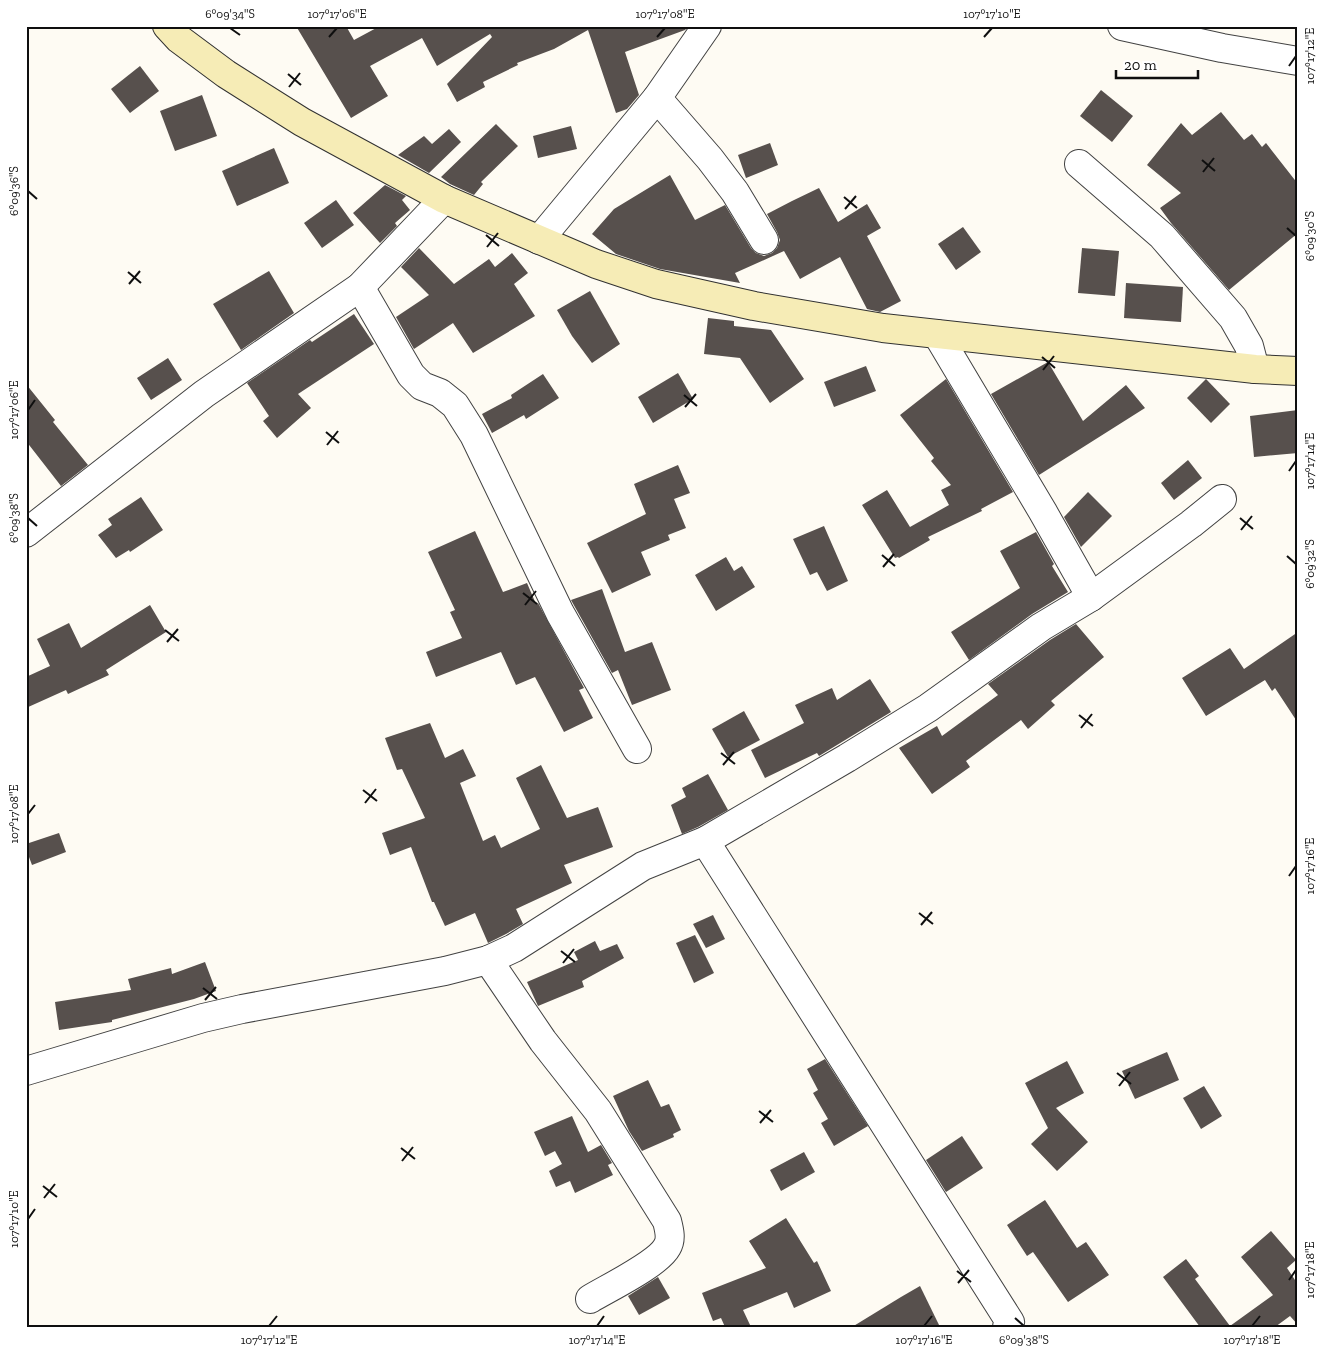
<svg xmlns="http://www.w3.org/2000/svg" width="1324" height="1353" viewBox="0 0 1324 1353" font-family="'Zilla Slab',serif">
<rect width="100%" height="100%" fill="#fefbf3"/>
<!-- building -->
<g fill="#57504d">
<polygon points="296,26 346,26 354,40 380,26 687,26 687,28 685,30 625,52 639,95 627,109 616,113 588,30 554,49 517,63 518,65 483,82 485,87 457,102 447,84 492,37 490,34 437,66 422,38 370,66 388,96 351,118"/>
<polygon points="140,66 159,91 130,113 111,89"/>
<polygon points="1101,90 1133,116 1112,142 1080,116"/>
<polygon points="202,95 217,136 175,151 160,111"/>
<polygon points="1221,112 1244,140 1252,134 1262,147 1266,143 1298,184 1298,233 1229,290 1171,223 1160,208 1181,193 1147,165 1181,123 1192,135"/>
<polygon points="496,124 518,146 481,182 483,184 474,195 450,184 441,177"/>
<polygon points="571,126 577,149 538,158 533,136"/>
<polygon points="449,129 461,142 429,173 398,155 424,136 432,144"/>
<polygon points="770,143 778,165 746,178 738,155"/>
<polygon points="274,148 289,183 237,206 222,171"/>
<polygon points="670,175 695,220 725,205 751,248 756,253 764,256 772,253 777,248 780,240 777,232 767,214 792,201 819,188 838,222 867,204 881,228 867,236 901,301 880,312 867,309 840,257 800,279 784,251 735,273 740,283 660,269 616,254 592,234 614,209"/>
<polygon points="385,185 406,196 402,200 410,210 395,223 397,226 380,243 353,213"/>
<polygon points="336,200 354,225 322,248 304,223"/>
<polygon points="963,227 981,252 956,270 938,244"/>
<polygon points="419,248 454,284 489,259 495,267 512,253 528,273 514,284 535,316 473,353 453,323 414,349 396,317 429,295 401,267"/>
<polygon points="1082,248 1119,251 1115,296 1078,293"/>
<polygon points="269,271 294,313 241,350 213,304"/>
<polygon points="1126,283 1183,287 1181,322 1124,318"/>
<polygon points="590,291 620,344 592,363 572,336 557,310"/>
<polygon points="354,314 374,344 298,394 311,408 277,438 263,421 269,416 247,383 310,340 312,342"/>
<polygon points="708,318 734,321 734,326 771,330 804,379 770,403 740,358 704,354"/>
<polygon points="168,358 182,380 151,400 137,378"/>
<polygon points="1048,362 1083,421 1126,385 1145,408 1039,475 991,394"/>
<polygon points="866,366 876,391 834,407 824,382"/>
<polygon points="678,373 693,399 653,423 638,397"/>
<polygon points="543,374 559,398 526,419 524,415 492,433 482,414 512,398 511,395"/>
<polygon points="946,379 1013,492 981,509 982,511 928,537 930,540 899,558 898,557 895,558 862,505 887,490 910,527 949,505 941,490 951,485 931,461 934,458 900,415"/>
<polygon points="1206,379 1230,404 1211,423 1187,398"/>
<polygon points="26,384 55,420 53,422 88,465 61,486 26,441"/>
<polygon points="1298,410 1298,453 1254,457 1250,416"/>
<polygon points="1188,460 1202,478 1174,500 1161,483"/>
<polygon points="678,465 690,493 674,499 686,528 668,535 670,540 641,552 651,575 612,593 587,543 646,514 634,484"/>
<polygon points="1088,492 1112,516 1081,547 1064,517"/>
<polygon points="141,497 163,530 130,552 129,550 116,558 98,535 112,525 108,519"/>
<polygon points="824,526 848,581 827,591 817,572 810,575 793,539"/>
<polygon points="475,531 503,592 527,583 536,604 538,603 584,688 579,690 593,718 564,732 535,677 516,685 501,652 436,677 426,652 462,638 450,612 455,610 428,552"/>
<polygon points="1036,532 1054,564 1052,566 1068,592 1032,614 969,660 951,632 1020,588 1000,551"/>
<polygon points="726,557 734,571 742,566 755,587 716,611 695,575"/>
<polygon points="602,589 625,652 652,642 671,690 632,705 618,670 612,673 571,600"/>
<polygon points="150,605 166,632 106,670 109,675 68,694 66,690 26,708 26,677 50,666 37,639 69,623 81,648"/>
<polygon points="1076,624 1104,657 1051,701 1055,705 1028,729 1021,720 966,761 970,767 932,794 899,748 937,726 942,736 998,695 988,684 1050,640"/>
<polygon points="1298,632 1298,723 1275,688 1272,691 1265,680 1206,716 1182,678 1230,648 1244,669"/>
<polygon points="870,679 891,712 819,756 817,753 765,778 751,750 804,723 795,705 832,688 837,700"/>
<polygon points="744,711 760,740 728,757 712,729"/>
<polygon points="430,723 445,758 463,749 476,776 460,783 483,841 495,835 501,848 540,829 516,778 541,765 567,818 598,807 613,847 564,865 572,883 516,909 523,924 506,934 488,943 475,913 445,926 434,902 432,902 411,847 390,855 382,833 425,818 402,769 397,770 385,738"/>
<polygon points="708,774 728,810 698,827 682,834 671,805 686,797 682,788"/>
<polygon points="59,833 66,852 32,865 26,849 26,844"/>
<polygon points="713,915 725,939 706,948 693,924"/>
<polygon points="695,935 714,973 694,983 676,943"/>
<polygon points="595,941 600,951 617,944 624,958 582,981 584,987 538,1006 527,982 578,960 574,952"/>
<polygon points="205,962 216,991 194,999 112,1020 112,1022 59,1030 55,1002 131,990 128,979 171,968 172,974"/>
<polygon points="1167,1052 1179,1080 1135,1099 1122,1071"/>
<polygon points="825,1059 868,1126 834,1146 821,1123 828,1119 813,1093 818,1090 807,1069"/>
<polygon points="1067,1061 1084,1093 1056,1108 1088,1142 1057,1171 1031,1144 1048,1128 1025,1083"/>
<polygon points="648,1080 661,1107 669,1104 681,1130 673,1134 674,1137 642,1151 629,1131 613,1096"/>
<polygon points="1204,1086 1222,1116 1201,1129 1183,1098"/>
<polygon points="572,1116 588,1152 601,1145 612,1163 608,1165 613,1175 575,1193 570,1181 556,1187 549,1171 562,1164 555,1151 545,1156 534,1132"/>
<polygon points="962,1136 983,1168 946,1192 926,1160"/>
<polygon points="804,1152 815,1172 781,1191 770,1170"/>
<polygon points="1045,1200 1077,1248 1086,1242 1109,1275 1068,1302 1033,1252 1027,1256 1007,1225"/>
<polygon points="786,1218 814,1263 817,1261 831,1291 794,1308 787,1292 743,1310 751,1327 725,1327 721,1318 713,1321 702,1293 766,1268 749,1241"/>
<polygon points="1271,1231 1296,1260 1287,1268 1295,1280 1298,1278 1298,1325 1290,1316 1275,1327 1200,1327 1163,1277 1186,1259 1199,1276 1195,1279 1230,1326 1273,1295 1241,1257"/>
<polygon points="658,1277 670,1298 639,1315 628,1296"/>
<polygon points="920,1286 940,1327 852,1327 901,1297"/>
</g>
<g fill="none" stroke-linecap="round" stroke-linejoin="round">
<!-- street casing -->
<g stroke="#424242" stroke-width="30">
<g id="street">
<polyline points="1122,26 1222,48 1298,61"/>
<polyline points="657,98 710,159 735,192 764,240"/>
<polyline points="1079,164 1162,236 1233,318 1249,346 1255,369"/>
<polyline points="539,240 657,98 707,26"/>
<polyline points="360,287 411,375 422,386 440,393 455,405 474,435 560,613 637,749"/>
<polyline points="937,334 1043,512 1091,597"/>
<polyline points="26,533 204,394 360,287 444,199"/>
<polyline points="705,841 1010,1322 1007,1327"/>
<path d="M488 960 543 1041 598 1111 667 1221C669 1229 672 1239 667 1247 658 1264 608 1288 590 1299"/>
<polyline points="26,1071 203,1018 242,1009 445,971 488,960 514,948 643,866 705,841 847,758 928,708 1041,627 1091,597 1191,524 1222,499"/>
</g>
</g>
<!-- secondary casing -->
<g stroke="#313131" stroke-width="30">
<polyline id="secondary" points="167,26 179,39 226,74 302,122 444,199 596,264 656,284 754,306 883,328 1255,369 1298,371"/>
</g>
<!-- street -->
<use href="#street" stroke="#fff" stroke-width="28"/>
<!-- secondary -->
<use href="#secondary" stroke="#f6ecb6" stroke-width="28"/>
</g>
<!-- ticks -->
<path fill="none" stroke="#0f0f0f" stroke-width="2" d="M230 28 240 35M329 37 337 28M657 37 665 28M984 37 992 28M1289 66 1296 56M288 74 301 85M289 87 300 73M1202 160 1215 171M1203 172 1214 158M28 191 37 199M844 197 857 208M845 209 856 196M1287 228 1296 236M486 235 499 246M487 247 498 233M128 272 141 283M129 284 140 271M1042 357 1055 368M1043 370 1054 356M684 395 697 406M685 407 696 394M28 410 35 400M326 432 339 443M327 445 338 431M1289 471 1296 461M28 518 37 526M1240 518 1253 529M1241 530 1252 516M882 555 895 566M1287 556 1296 564M883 567 894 554M523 593 537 604M525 605 536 591M165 630 179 641M167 642 178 629M1079 715 1093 726M1081 728 1092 714M721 753 735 764M723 765 734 752M363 790 377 801M365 803 376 789M28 814 35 805M1289 876 1296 866M919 913 933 924M921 925 932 912M561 951 575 962M563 963 574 949M203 988 217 999M205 1000 216 987M1117 1073 1131 1084M1119 1086 1130 1072M759 1111 773 1122M760 1123 771 1110M401 1148 415 1159M402 1161 413 1147M43 1186 57 1197M44 1198 55 1184M28 1219 35 1209M957 1271 971 1282M1289 1280 1296 1270M958 1283 969 1270M1015 1318 1024 1326M269 1326 277 1316M597 1326 604 1316M924 1326 932 1316M1252 1326 1260 1316"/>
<!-- border -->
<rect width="1324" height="1353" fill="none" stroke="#ffffff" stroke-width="55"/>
<!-- scale -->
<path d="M1116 70v8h82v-8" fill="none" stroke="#0f0f0f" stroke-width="2.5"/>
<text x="1124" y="70" font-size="15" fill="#0f0f0f" stroke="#ffffff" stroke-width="4" paint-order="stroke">20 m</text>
<rect x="28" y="28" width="1268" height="1298" fill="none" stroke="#0f0f0f" stroke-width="2"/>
<g font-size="12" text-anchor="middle" fill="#0f0f0f">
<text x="230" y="18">6°09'34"S</text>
<text x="337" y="18">107°17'06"E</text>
<text x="665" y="18">107°17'08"E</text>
<text x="992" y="18">107°17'10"E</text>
<text transform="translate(1310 56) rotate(-90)" y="4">107°17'12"E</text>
<text transform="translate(14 191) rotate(-90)" y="4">6°09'36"S</text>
<text transform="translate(1310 236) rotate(-90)" y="4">6°09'30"S</text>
<text transform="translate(14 410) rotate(-90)" y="4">107°17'06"E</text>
<text transform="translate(1310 461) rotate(-90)" y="4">107°17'14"E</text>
<text transform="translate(14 518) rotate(-90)" y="4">6°09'38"S</text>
<text transform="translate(1310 564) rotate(-90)" y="4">6°09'32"S</text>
<text transform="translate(14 814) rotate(-90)" y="4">107°17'08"E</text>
<text transform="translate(1310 866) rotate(-90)" y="4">107°17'16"E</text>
<text transform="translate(14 1219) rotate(-90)" y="4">107°17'10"E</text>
<text transform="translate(1310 1270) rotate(-90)" y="4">107°17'18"E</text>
<text x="269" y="1344">107°17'12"E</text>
<text x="597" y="1344">107°17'14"E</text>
<text x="924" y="1344">107°17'16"E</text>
<text x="1024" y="1344">6°09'38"S</text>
<text x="1252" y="1344">107°17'18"E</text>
</g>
</svg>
